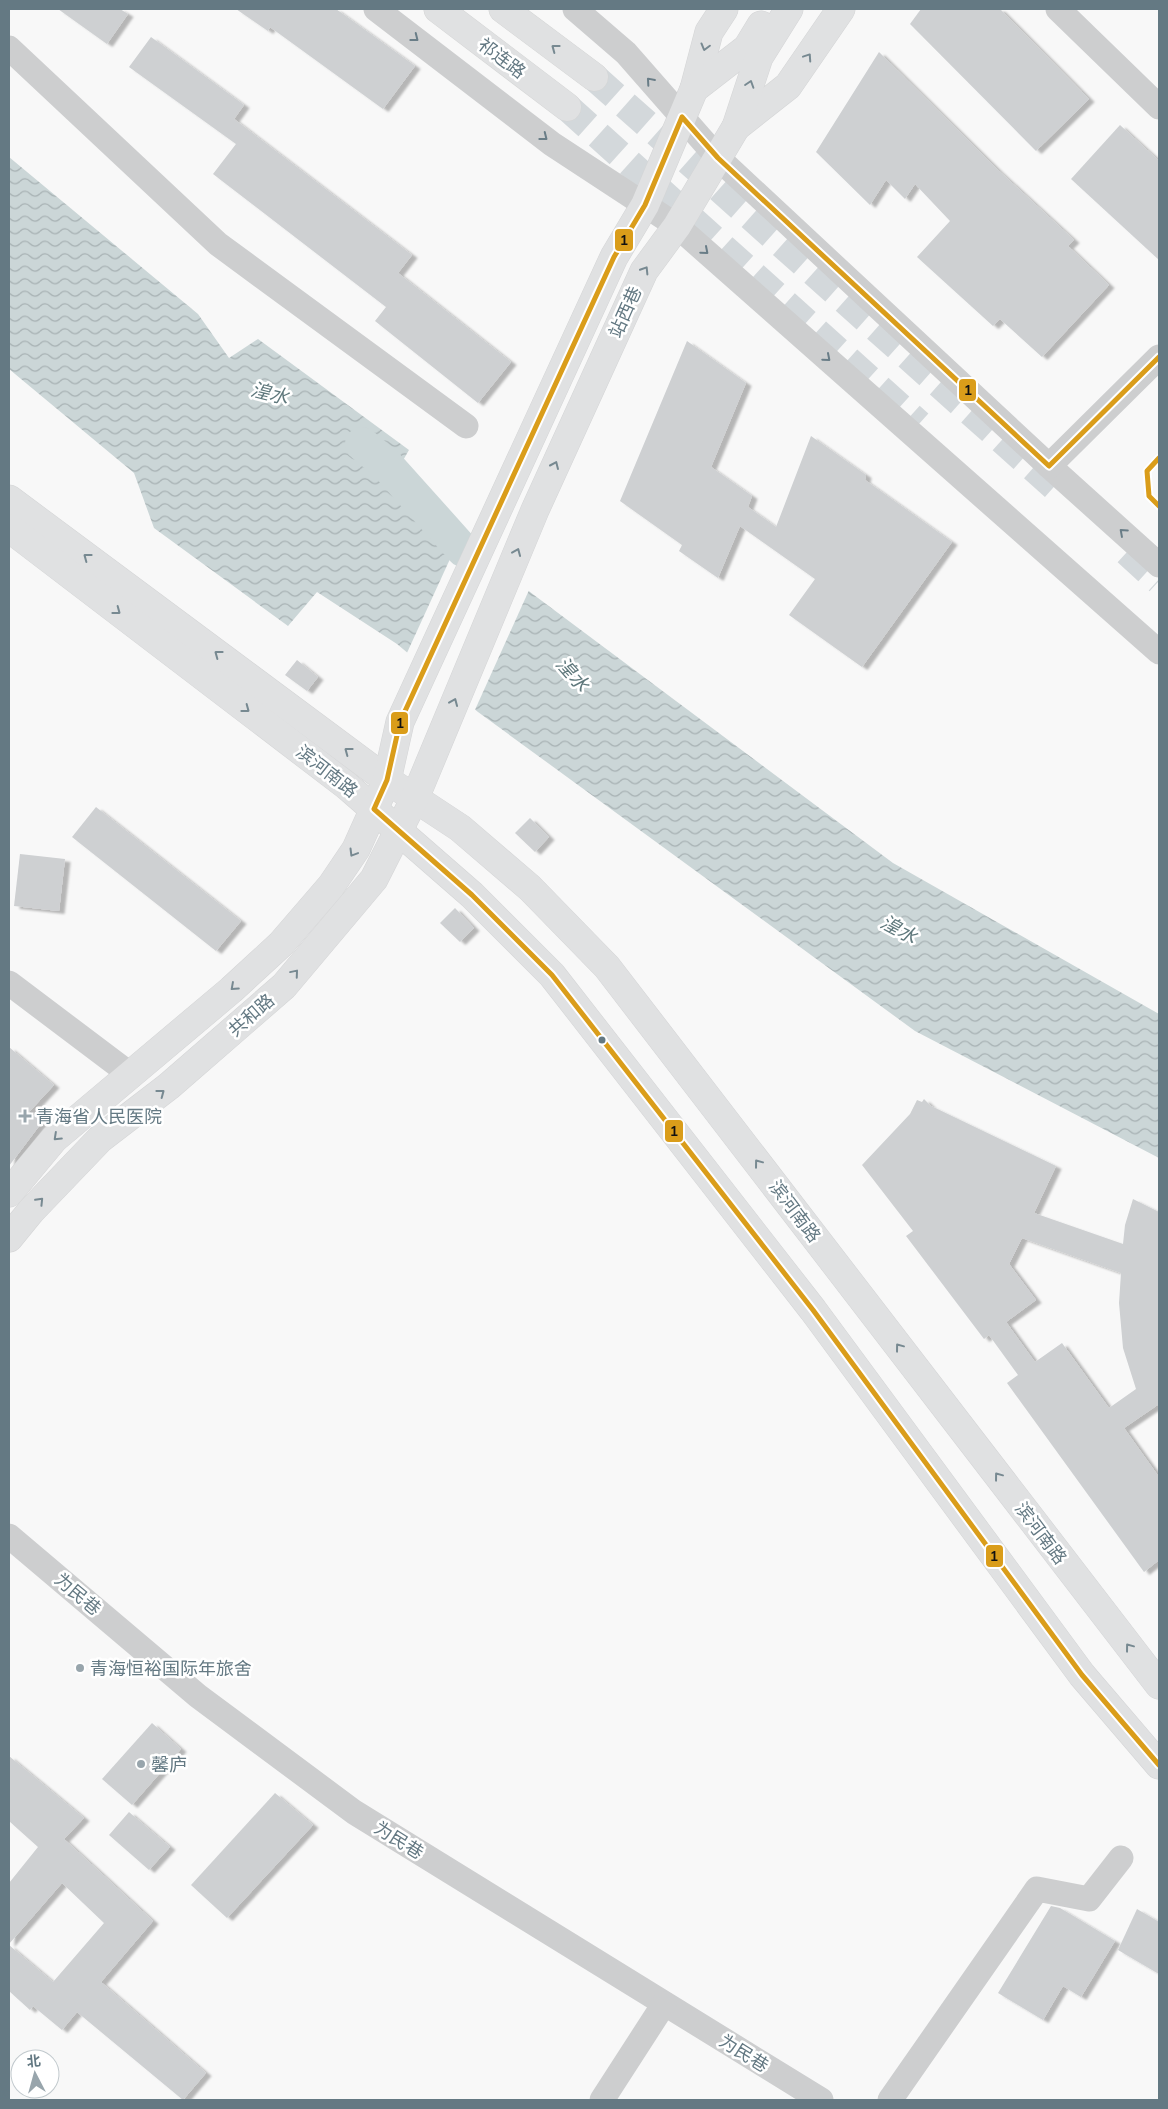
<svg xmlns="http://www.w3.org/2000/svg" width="1168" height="2109" viewBox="0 0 1168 2109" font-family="Mulish,'Noto Sans SC',sans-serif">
<defs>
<pattern id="water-waves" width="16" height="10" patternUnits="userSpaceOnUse" patternTransform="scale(1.25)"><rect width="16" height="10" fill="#cbd6d7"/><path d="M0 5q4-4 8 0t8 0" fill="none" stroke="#a8b2b4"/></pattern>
<filter id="shadow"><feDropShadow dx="5.5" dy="3" stdDeviation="1" flood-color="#0004"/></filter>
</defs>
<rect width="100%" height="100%" fill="#f8f8f8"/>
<!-- water -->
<polygon fill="url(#water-waves)" points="9,157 198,314 229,358 258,339 409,450 390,483 534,595 893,863 1159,1014 1159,1158 915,1031 478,712 397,644 317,592 288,626 154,528 134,473 9,369"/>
<!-- pier -->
<polygon fill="#f8f8f8" points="461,535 530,588 474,712 406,655"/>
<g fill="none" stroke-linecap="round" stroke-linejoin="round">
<!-- river -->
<polyline stroke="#cbd6d7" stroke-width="34" points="362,444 386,464 463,550"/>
</g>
<!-- building -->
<g fill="#ced0d2" fill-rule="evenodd" filter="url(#shadow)">
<polygon points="58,9 120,9 128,14 107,44"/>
<polygon points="236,9 336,9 415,66 383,109 270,27 268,31"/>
<polygon points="921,9 1000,9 1089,99 1036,151 910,24"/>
<polygon points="151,37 244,105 234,119 412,255 398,273 511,362 478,403 375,321 386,307 213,174 236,144 129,67"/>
<polygon points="879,52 998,170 1074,240 1068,246 1109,285 1042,357 1000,319 993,326 917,257 950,221 915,184 905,199 886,180 870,205 816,152"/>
<polygon points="1120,125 1159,161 1159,260 1071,179"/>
<polygon points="687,341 746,383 711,467 752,496 748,507 776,527 811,436 866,475 865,480 952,542 862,667 789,615 815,579 740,526 718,578 679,551 682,545 620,501"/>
<polygon points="297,660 318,677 307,691 285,675"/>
<polygon points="96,807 241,921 216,951 72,837"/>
<polygon points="530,818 549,837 535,852 515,833"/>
<polygon points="20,854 65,859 59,911 14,906"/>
<polygon points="455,908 474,928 460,942 440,923"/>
<polygon points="9,1047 54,1085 29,1112 42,1122 9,1166"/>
<path d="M924 1099 931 1106 1056 1166 1034 1213 1123 1244 1125 1225 1133 1199 1159 1212V1404L1124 1428 1159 1477V1560L1144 1572 1007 1383 1018 1375 989 1335 984 1339 906 1236 913 1231 862 1165 910 1114 917 1100 922 1102ZM1022 1238 1121 1273 1119 1303 1123 1348 1136 1389 1109 1408 1062 1343 1035 1362 1006 1322 1036 1300 1009 1264Z"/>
<polygon points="152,1723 181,1749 132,1805 102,1779"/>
<polygon points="9,1756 84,1818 64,1839 153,1921 101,1982 206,2073 183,2100 77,2012 62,2030 33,2006 30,2010 9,1991 9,1945 53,1982 104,1923 62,1883 9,1944 9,1883 38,1847 9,1821"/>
<polygon points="275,1793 313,1825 227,1918 191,1885"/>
<polygon points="129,1812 170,1847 149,1870 109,1835"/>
<polygon points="1051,1906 1060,1908 1115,1941 1081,1997 1063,1986 1043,2020 998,1993"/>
<polygon points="1137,1909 1159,1922 1159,1974 1118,1950"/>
</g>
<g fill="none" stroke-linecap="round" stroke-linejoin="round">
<!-- highway-tunnel -->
<g stroke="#d3d8db" stroke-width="28" stroke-dasharray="28 14" stroke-linecap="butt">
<polyline points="594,77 1056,488"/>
<polyline points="567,107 919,424"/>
<polyline points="1127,552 1159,581"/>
</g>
<!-- major casing -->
<g stroke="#d4d5d6" stroke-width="29">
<g id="major">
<polyline points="694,89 709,32 724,9"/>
<polyline points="736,127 788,86 841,9"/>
<polyline points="9,499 387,780 460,828 530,888 607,967 1159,1685"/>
<polyline points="9,528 347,786 472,895 552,975 813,1310 1082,1675 1159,1765"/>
<polyline points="9,1193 54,1139 231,990 281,944 331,886 356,849 387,780 400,722 614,257 645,205 694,89 747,48 761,25"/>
<polyline points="9,1238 31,1211 100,1139 169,1086 284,986 374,879 415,798 535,510 644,271 677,226 736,127 759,57 789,9"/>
</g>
</g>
<!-- highway casing -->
<g stroke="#d4d5d5" stroke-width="29">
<g id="highway">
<polyline points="438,9 567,107"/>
<polyline points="503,9 594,77"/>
</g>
</g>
<!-- minor -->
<g stroke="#cdcecf" stroke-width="25">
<polyline points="376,9 552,144 677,226 1159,652"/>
<polyline points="575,9 626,53 718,158 1049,466 1159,565"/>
<polyline points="1058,9 1159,107"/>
<polyline points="9,48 218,244 466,426"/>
<polyline points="1049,466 1159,357"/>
<polyline points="9,983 131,1075"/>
<polyline points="9,1536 198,1696 354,1812 821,2100"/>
<polyline points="602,2100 664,2004"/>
<polyline points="890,2100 1037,1889 1089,1899 1121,1858"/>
</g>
<!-- major -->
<use href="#major" stroke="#e0e1e2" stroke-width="28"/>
<!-- highway -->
<use href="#highway" stroke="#e0e1e2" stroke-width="28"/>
<!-- bus-1 casing -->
<g stroke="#fff" stroke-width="9">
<g id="bus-1">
<polyline points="1159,357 1049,466 718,158 682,117 645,205 614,257 400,722 387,780 374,809 472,895 552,975 813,1310 1082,1675 1159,1765"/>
<polyline points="1159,458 1147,471 1149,496 1159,506"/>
</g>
</g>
<!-- bus-1 -->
<use href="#bus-1" stroke="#da9d1a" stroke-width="5"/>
</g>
<!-- one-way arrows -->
<defs><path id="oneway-chevron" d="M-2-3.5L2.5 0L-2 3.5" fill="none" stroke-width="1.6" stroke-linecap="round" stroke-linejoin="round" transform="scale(1.25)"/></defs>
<g stroke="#697d87">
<use href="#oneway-chevron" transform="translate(415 38) rotate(38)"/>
<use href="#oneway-chevron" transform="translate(650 81) rotate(-131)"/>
<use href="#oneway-chevron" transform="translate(544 137) rotate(38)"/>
<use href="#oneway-chevron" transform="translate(705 251) rotate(41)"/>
<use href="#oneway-chevron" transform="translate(827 358) rotate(41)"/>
<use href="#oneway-chevron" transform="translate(1123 532) rotate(-138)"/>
</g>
<g stroke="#778991">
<use href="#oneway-chevron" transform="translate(705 47) rotate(105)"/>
<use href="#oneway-chevron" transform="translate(555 48) rotate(-143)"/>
<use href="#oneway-chevron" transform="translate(808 57) rotate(-56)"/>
<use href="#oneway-chevron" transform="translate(750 84) rotate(-72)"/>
<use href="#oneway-chevron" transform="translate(645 270) rotate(-58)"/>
<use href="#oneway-chevron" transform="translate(555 465) rotate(-66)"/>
<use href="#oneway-chevron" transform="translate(517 552) rotate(-67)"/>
<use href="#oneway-chevron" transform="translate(87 557) rotate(-143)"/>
<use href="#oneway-chevron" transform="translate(117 611) rotate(37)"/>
<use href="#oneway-chevron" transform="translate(218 654) rotate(-143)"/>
<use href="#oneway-chevron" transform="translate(454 702) rotate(-67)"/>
<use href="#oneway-chevron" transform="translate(246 709) rotate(37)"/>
<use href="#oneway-chevron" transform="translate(348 751) rotate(-143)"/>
<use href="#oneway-chevron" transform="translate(353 853) rotate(121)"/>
<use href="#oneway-chevron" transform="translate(295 973) rotate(-50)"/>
<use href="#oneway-chevron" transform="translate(234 987) rotate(138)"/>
<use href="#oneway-chevron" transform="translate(161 1093) rotate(-37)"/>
<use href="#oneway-chevron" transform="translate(57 1137) rotate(137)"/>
<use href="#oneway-chevron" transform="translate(758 1163) rotate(-127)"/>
<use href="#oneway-chevron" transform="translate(40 1201) rotate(-46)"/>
<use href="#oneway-chevron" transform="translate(899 1347) rotate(-127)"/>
<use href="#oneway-chevron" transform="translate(998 1476) rotate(-127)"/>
<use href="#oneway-chevron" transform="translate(1129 1647) rotate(-127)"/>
</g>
<!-- markers -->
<circle fill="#647983" stroke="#fff" stroke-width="2" cx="602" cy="1040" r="4.5"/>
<g fill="#98a5ac" stroke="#fff" stroke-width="2">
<path d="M22.5 1108.5h5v5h5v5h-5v5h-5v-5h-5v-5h5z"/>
<circle cx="80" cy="1668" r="5"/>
<circle cx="141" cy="1764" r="5"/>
</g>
<g text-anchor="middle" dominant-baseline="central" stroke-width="5" stroke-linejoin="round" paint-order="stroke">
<!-- street labels -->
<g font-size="18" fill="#647983" stroke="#fff">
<text transform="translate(502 58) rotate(37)">祁连路</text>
<text transform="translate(625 312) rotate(-66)">站西巷</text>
<text transform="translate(327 771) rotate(38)">滨河南路</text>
<text transform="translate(251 1015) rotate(-41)">共和路</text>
<text transform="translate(795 1211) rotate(53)">滨河南路</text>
<text transform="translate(1041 1533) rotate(53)">滨河南路</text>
<text transform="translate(78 1594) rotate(40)">为民巷</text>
<text transform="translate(399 1840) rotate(32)">为民巷</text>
<text transform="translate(744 2053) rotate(32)">为民巷</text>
</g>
<!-- poi labels -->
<g font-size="18" fill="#647983" stroke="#fff" text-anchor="start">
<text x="36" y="1116">青海省人民医院</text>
<text x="90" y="1668">青海恒裕国际年旅舍</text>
<text x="151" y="1764">馨庐</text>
</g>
<!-- water labels -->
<g font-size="19" font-style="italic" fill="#5f787c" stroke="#fff">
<text transform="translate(270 393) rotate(14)">湟水</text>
<text transform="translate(573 674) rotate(48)">湟水</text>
<text transform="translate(899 929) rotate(28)">湟水</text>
</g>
</g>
<g stroke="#fff" stroke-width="2">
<rect x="614" y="228" width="20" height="24" rx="5" fill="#da9d1a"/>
<rect x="958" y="378" width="19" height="24" rx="5" fill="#da9d1a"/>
<rect x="390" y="711" width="19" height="24" rx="5" fill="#da9d1a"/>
<rect x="664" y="1119" width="20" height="24" rx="5" fill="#da9d1a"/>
<rect x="985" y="1544" width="19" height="24" rx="5" fill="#da9d1a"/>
</g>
<g font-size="14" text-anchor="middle" font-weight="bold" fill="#111">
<text x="624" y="245">1</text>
<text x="968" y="395">1</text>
<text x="400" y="728">1</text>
<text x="674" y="1136">1</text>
<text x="994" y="1561">1</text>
</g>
<!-- border -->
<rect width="1168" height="2109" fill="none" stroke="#647983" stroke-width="20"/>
<!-- north arrow -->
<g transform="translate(35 2074) rotate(354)"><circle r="24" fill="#ffffff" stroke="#c1c9cd"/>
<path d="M0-4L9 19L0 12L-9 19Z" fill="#98a5ac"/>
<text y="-8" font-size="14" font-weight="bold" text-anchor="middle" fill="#647983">北</text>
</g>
</svg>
